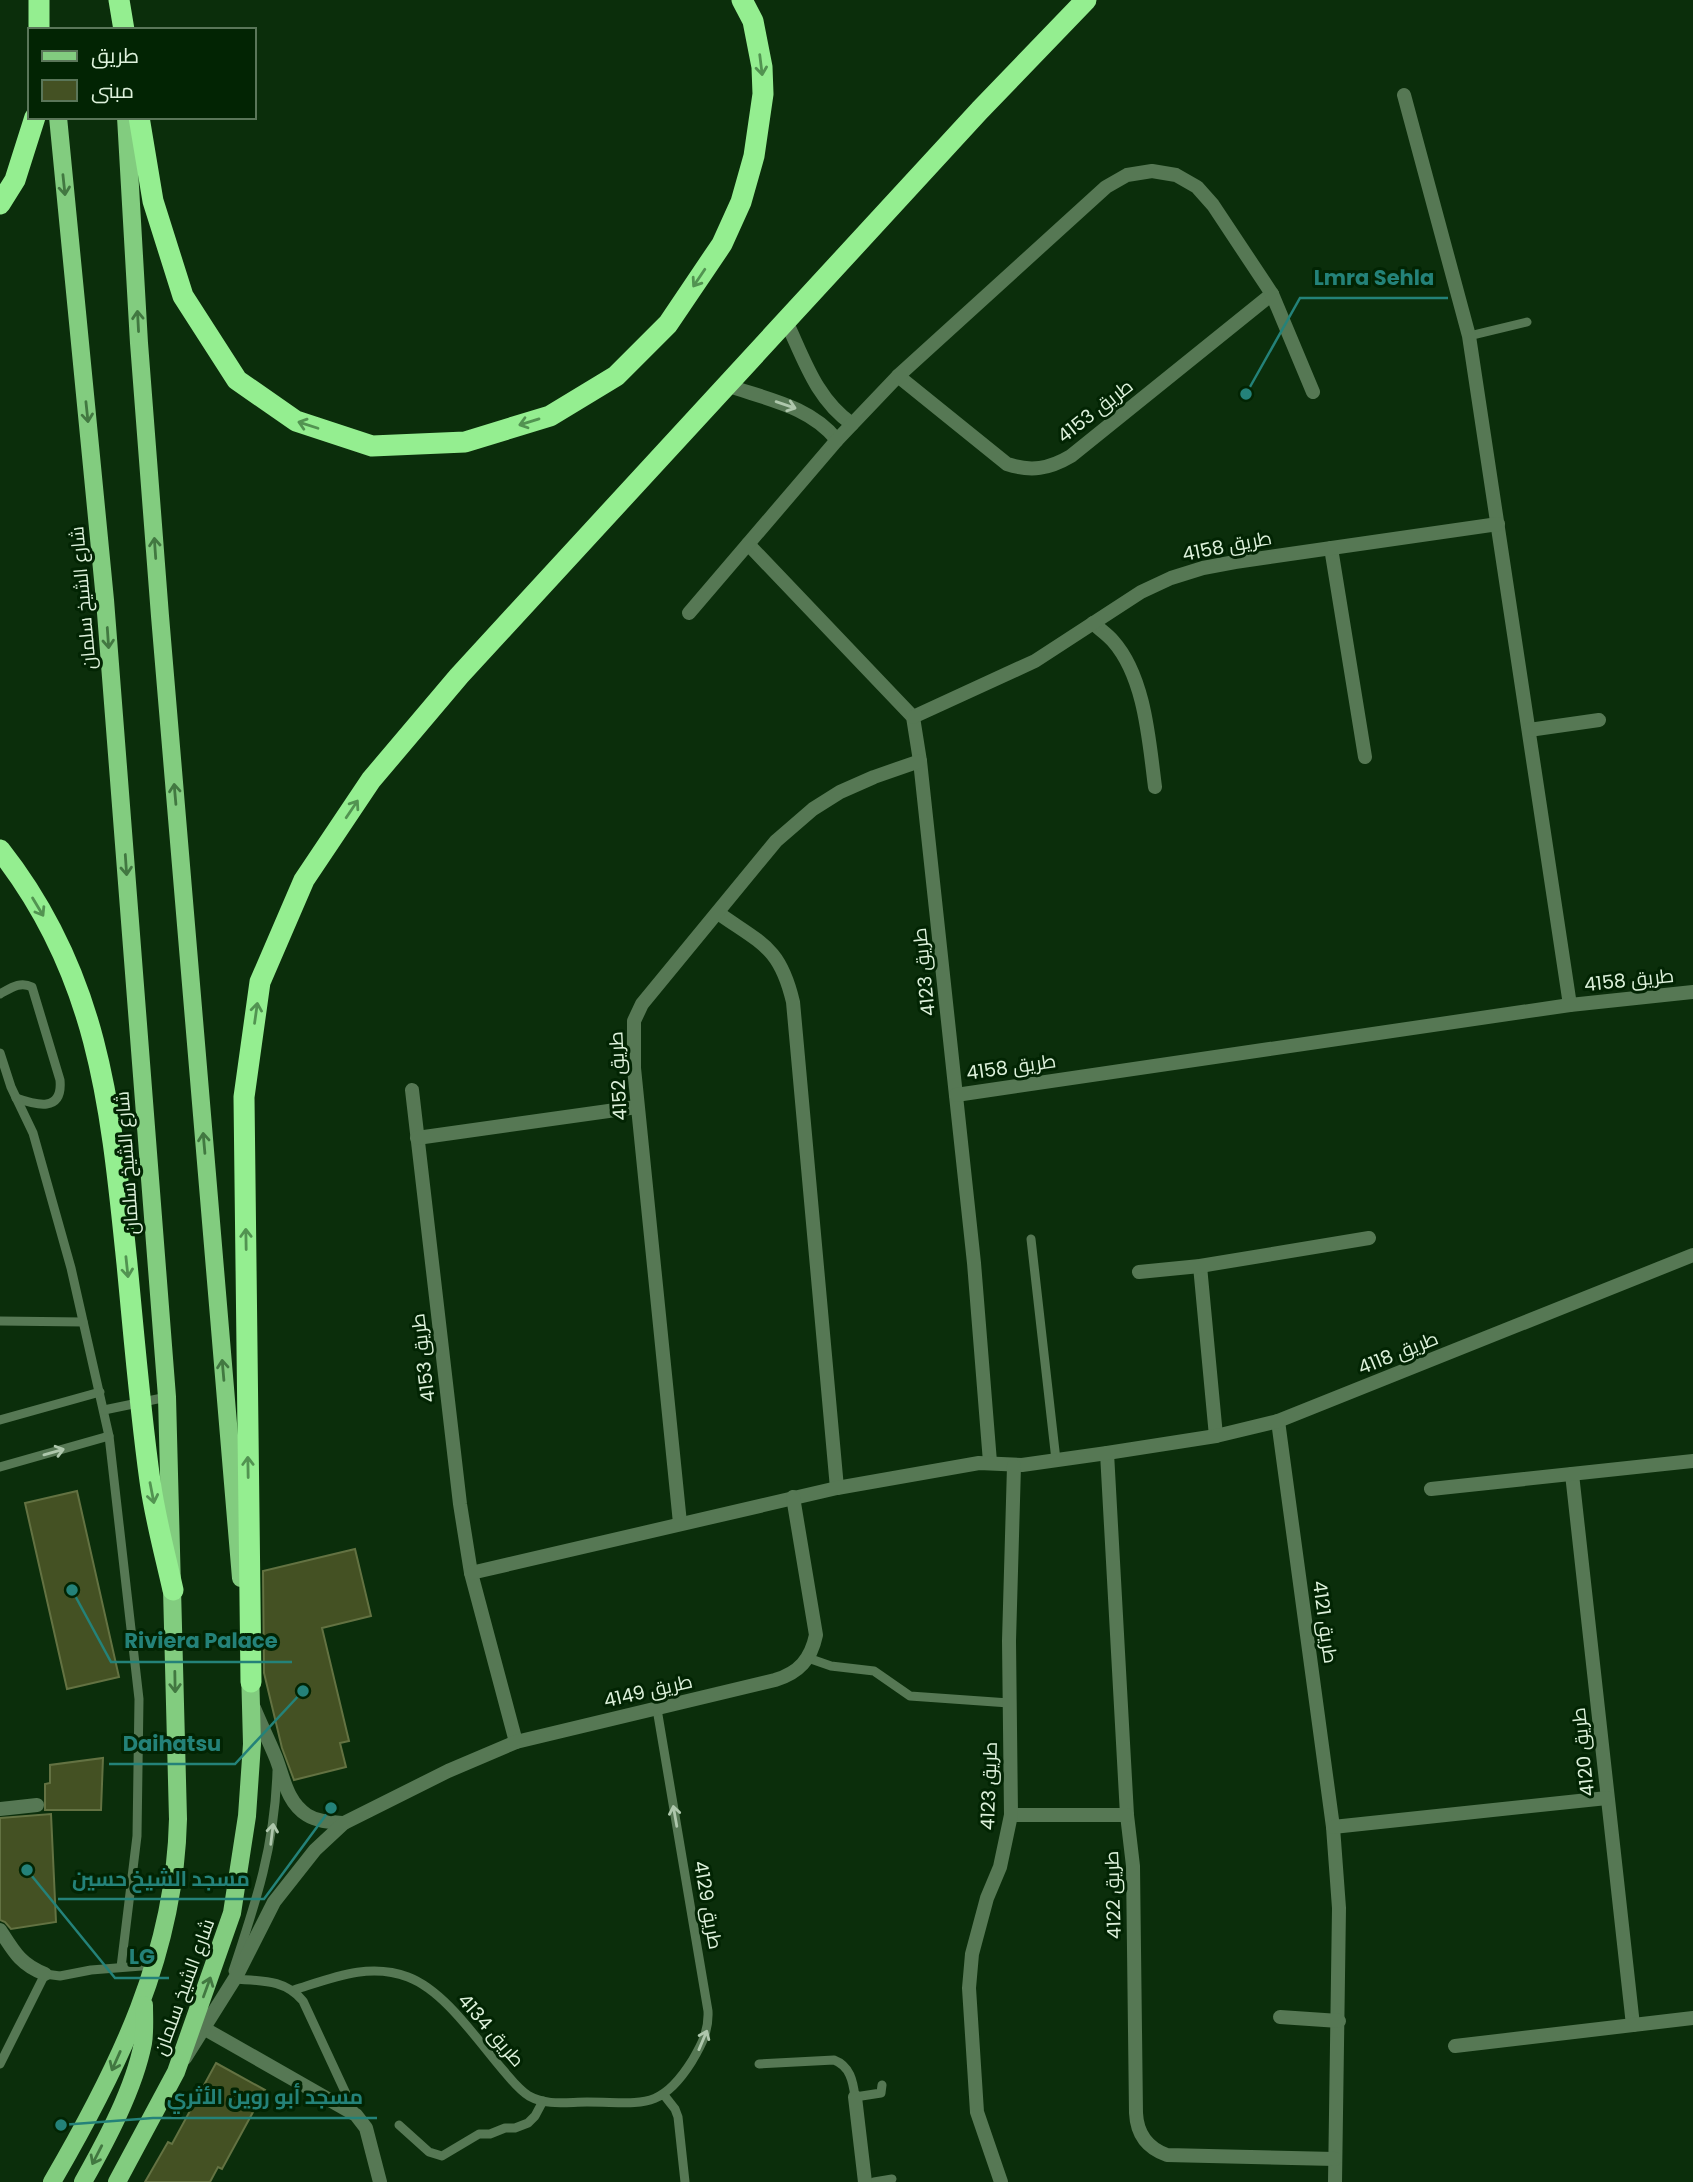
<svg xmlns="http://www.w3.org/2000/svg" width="1693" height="2182" viewBox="0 0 1693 2182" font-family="Poppins,Cairo,sans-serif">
<rect width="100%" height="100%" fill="#0b2e0b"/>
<!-- building -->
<g fill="#445123" stroke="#637242" stroke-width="2">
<polygon points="77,1491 119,1677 67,1689 25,1503"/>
<polygon points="355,1549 371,1616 322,1628 349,1741 340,1743 346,1767 294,1780 282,1748 264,1673 263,1571"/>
<polygon points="103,1758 101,1810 45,1810 45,1784 50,1783 50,1765"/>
<polygon points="51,1814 56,1922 11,1929 5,1922 0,1920 0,1818"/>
<polygon points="216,2063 265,2090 222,2169 218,2167 210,2182 145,2182 168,2142 172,2144"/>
</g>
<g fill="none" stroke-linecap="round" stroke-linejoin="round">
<!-- lane -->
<g stroke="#567854" stroke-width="9">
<polyline points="1469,336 1527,322"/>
<path d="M0 994C11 988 20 981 32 987L60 1080C63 1113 36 1105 16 1098"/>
<polyline points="0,1053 11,1087 33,1133 71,1268 109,1436 139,1699 137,1836 121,1967"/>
<polyline points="1031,1239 1056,1460"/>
<polyline points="0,1321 83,1322"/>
<polyline points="104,1410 167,1397"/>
<polyline points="0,1420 100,1392"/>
<polyline points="0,1467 109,1436"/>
<polyline points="808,1658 831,1666 874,1671 910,1696 1009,1703"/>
<path d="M233 1971C256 1902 275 1845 277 1771"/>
<path d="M234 1979C261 1981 285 1979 303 2001L355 2113"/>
<path d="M294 1990C332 1978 369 1962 408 1977 445 1991 477 2040 503 2070 511 2079 518 2089 529 2096 547 2106 567 2102 587 2102 641 2102 660 2112 692 2061 702 2044 709 2031 708 2011L657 1709"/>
<polyline points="0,2064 45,1974 60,1976 91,1970 154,1965"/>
<path d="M759 2064 834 2060C850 2066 853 2081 855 2097L881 2093 882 2085"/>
<polyline points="664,2095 675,2109 678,2117 685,2182"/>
<polyline points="399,2125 429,2152 442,2156 479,2134 490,2134 505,2128 515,2128 528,2123 535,2116 543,2101"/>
<polyline points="874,2182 892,2179"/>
</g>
<!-- street -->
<g stroke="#567854" stroke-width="14">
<polyline points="1404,95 1469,336 1570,1005"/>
<path d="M786 321C804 359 816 399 852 424"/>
<path d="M898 376 1007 464C1031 472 1049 469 1071 456L1272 294"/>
<path d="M726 385C766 399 810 406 837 440"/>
<polyline points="748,544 913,717 920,761 974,1263 990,1462"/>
<polyline points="1331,548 1365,757"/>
<polyline points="689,613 837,440 898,376 1106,187 1127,175 1152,171 1176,175 1197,187 1213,205 1272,294 1313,392"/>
<path d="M1093 623C1099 629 1107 634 1113 641 1145 677 1149 741 1155 787"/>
<polyline points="913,717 1035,661 1141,592 1171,578 1203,568 1235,562 1498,524"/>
<polyline points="1529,730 1599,720"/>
<path d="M718 913C762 944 780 947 793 1002L837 1488"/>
<polyline points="412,1090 460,1504 471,1573 516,1742"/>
<polyline points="956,1095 1570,1005 1693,992"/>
<polyline points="417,1138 637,1107"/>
<polyline points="1200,1266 1216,1436"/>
<polyline points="1139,1272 1200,1266 1369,1238"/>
<polyline points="1278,1421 1333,1827 1339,1908 1335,2182"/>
<path d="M1107 1453 1127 1815 1133 1866 1136 2113C1137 2134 1147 2148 1167 2155L1335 2159"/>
<polyline points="1572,1474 1633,2025"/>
<polyline points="1431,1489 1693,1461"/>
<polyline points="680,1523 634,1068 634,1021 642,1004 776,841 813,809 840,792 874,777 920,761"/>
<polyline points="471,1573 837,1488 979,1463 1022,1465 1107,1453 1216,1436 1278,1421 1693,1255"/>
<path d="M254 1708C261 1725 269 1741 276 1758 284 1779 287 1802 307 1815 318 1822 332 1822 344 1823"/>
<polyline points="0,1809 37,1805"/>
<polyline points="1011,1815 1127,1815"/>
<polyline points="1333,1827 1607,1798"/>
<path d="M0 1930C14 1952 21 1965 45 1974"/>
<polyline points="1280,2017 1339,2021"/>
<polyline points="205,2029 356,2115 366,2128 380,2182"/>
<polyline points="1455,2046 1693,2018"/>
<path d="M185 2058 237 1975 274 1902 315 1850 344 1823 448 1771 516 1742 775 1680C799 1673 811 1659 816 1635L793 1497"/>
<polyline points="855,2097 865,2182"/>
<polyline points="1001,2182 977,2112 969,1988 972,1954 987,1898 1000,1867 1011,1815 1009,1641 1014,1466"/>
</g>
<!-- primary -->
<g stroke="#82cc7f" stroke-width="18">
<polyline points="126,117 139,343 160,616 241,1578"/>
<path d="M52 2182C119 2067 175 1954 178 1819L167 1397 105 600 58 117"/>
<path d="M83 2182C106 2141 134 2089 143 2043 145 2031 144 2017 144 2005"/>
<polyline points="117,2182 176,2072 232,1913 247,1816 252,1744 250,1669"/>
</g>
<!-- highway -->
<g stroke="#94ee90" stroke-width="21">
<polyline points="39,0 39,30"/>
<polyline points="119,0 124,30"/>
<polyline points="139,117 153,201 183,296 237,380 296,421 372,446 465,442 550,416 616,376 668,324 722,244 741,202 754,156 763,94 762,67 753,21 742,0"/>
<polyline points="0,204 15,180 35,117"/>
<path d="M0 850C100 977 111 1110 127 1264 134 1336 140 1409 150 1481 155 1518 165 1554 173 1590"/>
<polyline points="251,1682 244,1097 260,982 304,880 371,780 459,676 980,110 1086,0"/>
</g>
</g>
<!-- one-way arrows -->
<defs><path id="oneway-shaft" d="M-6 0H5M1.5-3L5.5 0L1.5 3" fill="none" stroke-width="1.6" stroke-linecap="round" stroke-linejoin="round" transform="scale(1.75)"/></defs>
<g stroke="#529351">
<use href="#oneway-shaft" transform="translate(761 65) rotate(83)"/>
<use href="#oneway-shaft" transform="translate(699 278) rotate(124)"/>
<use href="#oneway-shaft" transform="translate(529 422) rotate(163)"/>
<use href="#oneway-shaft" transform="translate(308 425) rotate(-162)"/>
<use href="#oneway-shaft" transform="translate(352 809) rotate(-56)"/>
<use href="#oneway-shaft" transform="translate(38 907) rotate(59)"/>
<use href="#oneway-shaft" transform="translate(256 1013) rotate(-82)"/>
<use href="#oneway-shaft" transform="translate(246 1239) rotate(-91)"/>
<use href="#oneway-shaft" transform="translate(127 1267) rotate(84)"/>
<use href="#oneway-shaft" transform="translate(248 1467) rotate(-91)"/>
<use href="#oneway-shaft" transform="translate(152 1493) rotate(79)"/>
</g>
<g stroke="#427841">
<use href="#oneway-shaft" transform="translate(64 185) rotate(84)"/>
<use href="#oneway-shaft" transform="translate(138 321) rotate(-93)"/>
<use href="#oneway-shaft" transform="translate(87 412) rotate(84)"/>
<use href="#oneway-shaft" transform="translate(155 548) rotate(-94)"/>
<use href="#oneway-shaft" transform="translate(108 638) rotate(86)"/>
<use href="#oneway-shaft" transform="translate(175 794) rotate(-95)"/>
<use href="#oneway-shaft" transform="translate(126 865) rotate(86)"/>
<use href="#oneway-shaft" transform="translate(204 1143) rotate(-95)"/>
<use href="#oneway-shaft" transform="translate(223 1370) rotate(-95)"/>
<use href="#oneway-shaft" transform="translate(175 1682) rotate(89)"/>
<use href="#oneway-shaft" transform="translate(207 1987) rotate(-70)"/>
<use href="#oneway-shaft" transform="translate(116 2061) rotate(114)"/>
<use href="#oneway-shaft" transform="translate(97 2155) rotate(117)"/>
</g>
<g stroke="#aec7ac">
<use href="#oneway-shaft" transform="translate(786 405) rotate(19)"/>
<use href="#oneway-shaft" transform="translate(54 1452) rotate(-16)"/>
<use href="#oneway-shaft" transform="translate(675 1816) rotate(-100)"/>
<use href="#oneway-shaft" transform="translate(272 1834) rotate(-83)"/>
<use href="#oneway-shaft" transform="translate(703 2040) rotate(-67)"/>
</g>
<g text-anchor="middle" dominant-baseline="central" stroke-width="6" stroke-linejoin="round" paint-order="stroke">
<!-- street labels -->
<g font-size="19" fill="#ddf1db" stroke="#022403">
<text transform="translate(1095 411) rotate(-38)">طريق 4153</text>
<text transform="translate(1227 546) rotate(-11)">طريق 4158</text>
<text transform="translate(83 598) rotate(-95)">شارع الشيخ سلمان</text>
<text transform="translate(924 972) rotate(-96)">طريق 4123</text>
<text transform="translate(1629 980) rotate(-6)">طريق 4158</text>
<text transform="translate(1011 1067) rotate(-8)">طريق 4158</text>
<text transform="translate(618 1076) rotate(-93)">طريق 4152</text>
<text transform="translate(127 1163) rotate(-94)">شارع الشيخ سلمان</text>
<text transform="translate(1398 1353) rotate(-22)">طريق 4118</text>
<text transform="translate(423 1358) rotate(-97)">طريق 4153</text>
<text transform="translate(1325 1622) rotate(82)">طريق 4121</text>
<text transform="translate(648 1691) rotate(-13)">طريق 4149</text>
<text transform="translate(1583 1752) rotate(-96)">طريق 4120</text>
<text transform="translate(989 1786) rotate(-88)">طريق 4123</text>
<text transform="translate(1113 1895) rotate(-92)">طريق 4122</text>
<text transform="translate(708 1905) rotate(80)">طريق 4129</text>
<text transform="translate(184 1987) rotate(-70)">شارع الشيخ سلمان</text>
<text transform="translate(491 2030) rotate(49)">طريق 4134</text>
</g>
</g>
<!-- callouts -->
<path fill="none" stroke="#248279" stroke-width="2.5" d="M1246 394L1300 298H1448M72 1590L111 1662H292M303 1691L235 1764H109M331 1808L264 1899H58M27 1870L115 1978H169M61 2125L153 2118H377"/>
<g fill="#248279" stroke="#022403" stroke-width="2.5">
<circle cx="1246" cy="394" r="7"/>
<circle cx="72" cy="1590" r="7"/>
<circle cx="303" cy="1691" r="7"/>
<circle cx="331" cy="1808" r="7"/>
<circle cx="27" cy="1870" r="7"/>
<circle cx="61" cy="2125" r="7"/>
</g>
<g font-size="21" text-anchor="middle" font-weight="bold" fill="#248279" stroke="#022403" stroke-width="6" stroke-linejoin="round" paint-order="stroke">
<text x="1374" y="285">Lmra Sehla</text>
<text x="201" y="1648">Riviera Palace</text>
<text x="172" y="1751">Daihatsu</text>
<text x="161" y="1886">مسجد الشيخ حسين</text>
<text x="142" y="1964">LG</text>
<text x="265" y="2104">مسجد أبو روين الأثري</text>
</g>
<!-- legend -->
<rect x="28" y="28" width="228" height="91" fill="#022403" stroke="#5a7659" stroke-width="2"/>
<rect x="42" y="51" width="35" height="10" fill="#82cc7f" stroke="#5a7659" stroke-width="2"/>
<text x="91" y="63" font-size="21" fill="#ddf1db">طريق</text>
<rect x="42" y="80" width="35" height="21" fill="#445123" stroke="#5a7659" stroke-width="2"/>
<text x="91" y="98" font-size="21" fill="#ddf1db">مبنى</text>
</svg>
